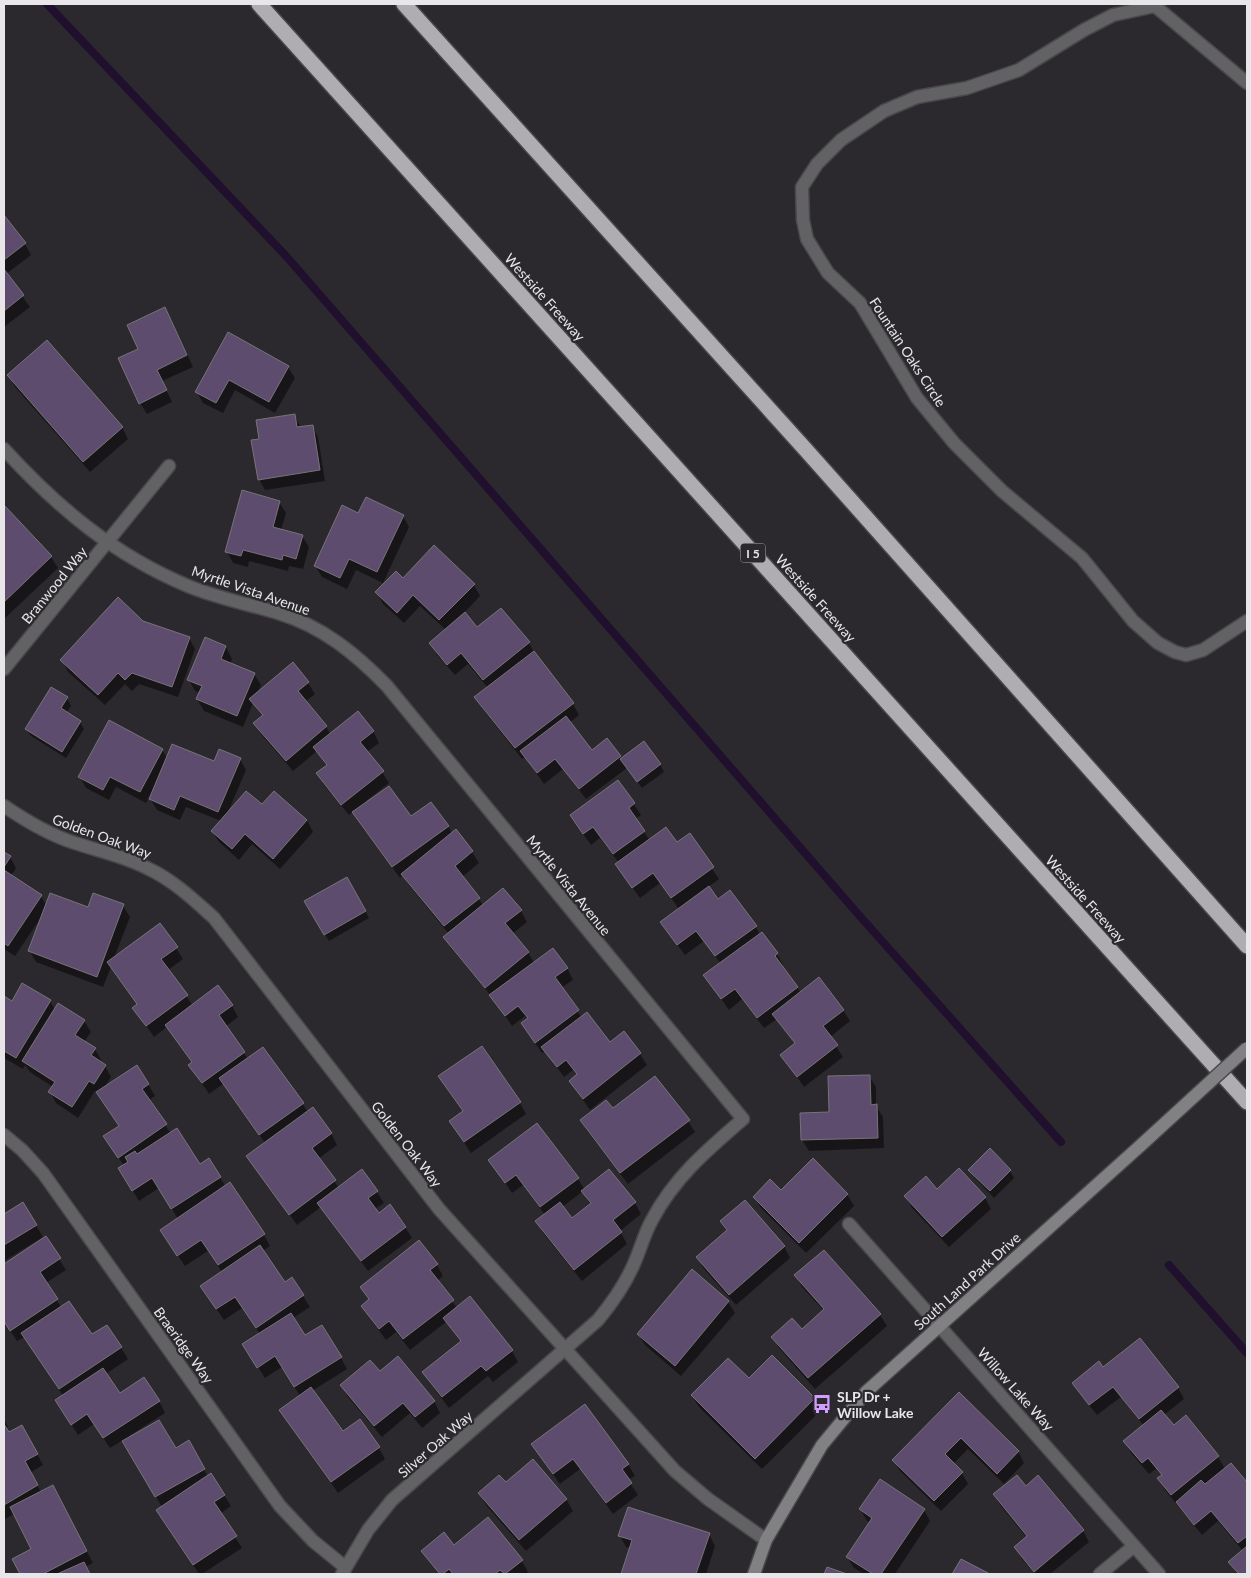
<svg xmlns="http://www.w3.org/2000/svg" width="1251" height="1578" viewBox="0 0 1251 1578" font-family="Lato,sans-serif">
<rect width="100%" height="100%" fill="#2b292d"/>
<!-- shadow -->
<g fill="#0007" fill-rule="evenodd">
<polygon points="4,217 25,244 31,255 6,274 30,307 4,327"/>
<polygon points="171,320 193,367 162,381 172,402 147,414 140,403 140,349"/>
<polygon points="228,334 288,367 295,378 275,413 235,390 223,413 203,403 197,392"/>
<polygon points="8,375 122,427 128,439 90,472 15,387"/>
<polygon points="294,415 301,428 312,426 318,437 325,481 265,490 259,479 260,440"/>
<polygon points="279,502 286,513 281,530 302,536 309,547 303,569 289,566 288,571 249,561 248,567 233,563 227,552"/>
<polygon points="4,506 51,557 58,568 4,619"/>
<polygon points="359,515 403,516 409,527 383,583 356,570 347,589 322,577 315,565"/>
<polygon points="403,580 474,585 480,596 464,613 477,629 529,643 535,654 573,704 579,715 569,723 592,752 607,740 622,759 660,764 664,772 642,788 627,768 586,799 563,769 544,784 525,757 522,759 482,708 476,697 488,688 468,664 455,675 437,655 431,643 446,630 420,606 404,623 383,604 377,592"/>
<polygon points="143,622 189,638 195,649 178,697 139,684 132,691 125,684 105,705 68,672 62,660"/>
<polygon points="206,639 226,647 232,659 230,664 254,674 261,685 257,694 308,683 315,694 305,702 326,727 331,735 373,731 379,743 367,752 382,772 389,783 366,801 368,803 411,818 448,826 452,834 456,831 472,852 479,863 462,877 483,905 521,911 527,922 512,934 528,952 534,963 567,968 573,980 561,988 582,1018 610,1044 623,1033 640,1054 647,1065 590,1110 570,1081 577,1075 573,1070 564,1077 545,1051 542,1053 522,1024 528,1019 525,1016 512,1026 493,998 451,948 444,937 449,934 409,885 403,875 400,878 360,824 353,812 349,815 324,785 318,774 327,767 317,751 293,771 261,734 255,723 263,716 253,703 243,727 204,711 197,699 200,693 195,691 189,680"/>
<polygon points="67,698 71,706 66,713 80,722 84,729 66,758 31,736 27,729"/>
<polygon points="162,750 168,759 214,763 240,759 246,770 228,812 262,806 307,820 313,832 280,869 252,844 239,860 219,842 212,831 221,821 186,807 180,820 157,810 149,797 146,803 116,787 109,800 86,788 80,777"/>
<polygon points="618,781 641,815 635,819 650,841 677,844 689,835 719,879 708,887 718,901 756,927 760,935 762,934 777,954 783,965 782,967 801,993 843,1010 850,1021 830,1037 843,1057 804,1087 782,1055 796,1044 777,1019 764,1028 742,999 729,1010 705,976 721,964 704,941 685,955 668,933 679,909 660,883 640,898 623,875 619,863 600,838 591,845 578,827 571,815"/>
<polygon points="4,853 10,857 16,868 11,876 41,896 46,905 88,909 123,906 130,917 114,958 176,948 183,959 168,970 193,1006 232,1006 238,1017 225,1027 248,1059 263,1048 308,1112 331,1133 337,1145 318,1159 339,1188 377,1192 384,1203 375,1209 379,1214 405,1227 412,1238 368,1271 321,1207 297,1225 248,1156 265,1143 223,1084 209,1094 190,1065 193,1063 168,1026 154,1037 134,1008 138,1005 111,967 103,987 36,962 29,950 40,919 15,956 4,949"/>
<polygon points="347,878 369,918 329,941 306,902"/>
<polygon points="4,997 12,1003 50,1001 55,1010 84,1021 91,1032 84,1042 95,1049 101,1060 100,1062 105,1066 111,1077 104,1088 148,1084 155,1096 149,1100 171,1134 199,1166 209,1160 226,1187 264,1235 270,1246 263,1251 285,1284 292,1279 303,1296 310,1307 293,1318 305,1337 341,1358 347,1369 312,1391 342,1433 379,1448 385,1459 338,1493 281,1410 300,1396 282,1367 265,1378 250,1355 260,1334 242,1308 224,1320 208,1297 222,1272 208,1251 185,1266 168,1241 178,1219 159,1188 139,1201 126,1180 124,1166 105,1137 120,1127 98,1093 95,1091 78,1118 56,1103 50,1092 53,1087 30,1072 25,1065 23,1069 4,1058"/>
<polygon points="869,1076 876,1087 876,1106 883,1117 884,1148 809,1151 802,1140"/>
<polygon points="446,1088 520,1103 526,1114 471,1153 450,1121 463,1112"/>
<polygon points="613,1110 688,1121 695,1132 628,1184 588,1132 581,1120"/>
<path d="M537 1124 578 1179 585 1190 635 1203 641 1214 620 1231 627 1244 582 1281 543 1233 537 1222 545 1215 523 1185 512 1193 490 1160ZM582 1192 591 1205 572 1220 562 1207Z"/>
<polygon points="969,1170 1010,1171 1014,1178 994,1198 974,1177"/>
<polygon points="781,1192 847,1194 854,1206 806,1253 761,1208 754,1197"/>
<polygon points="906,1197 985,1198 991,1209 949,1247 912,1208"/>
<polygon points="23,1204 43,1237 4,1261 4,1215"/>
<polygon points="721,1222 784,1246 790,1258 736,1305 704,1269 698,1258 727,1232"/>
<polygon points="45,1238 66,1270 46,1283 61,1307 92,1336 107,1326 128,1359 106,1374 120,1395 159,1401 165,1413 129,1436 130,1438 175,1450 189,1442 208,1477 224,1495 231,1506 220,1514 242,1548 202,1574 199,1574 164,1522 162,1507 123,1440 110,1448 94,1424 78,1435 63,1411 63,1396 25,1337 17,1341 4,1321 4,1265"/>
<polygon points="824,1251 880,1315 887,1326 815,1389 779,1348 773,1337 802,1331 824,1311 802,1287 796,1276"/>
<polygon points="437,1265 443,1276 437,1281 457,1308 512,1351 518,1362 493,1382 488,1376 449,1408 430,1383 423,1372 461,1342 446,1322 410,1350 396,1332 386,1340 369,1317 362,1306 370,1300 361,1287"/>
<polygon points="692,1271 728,1302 735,1313 681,1376 645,1345 638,1334"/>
<polygon points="772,1357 814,1399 821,1410 762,1469 699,1407 692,1396 749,1380"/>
<polygon points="1103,1369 1178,1388 1184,1399 1164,1415 1173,1427 1185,1417 1218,1457 1225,1469 1231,1464 1247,1484 1247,1574 1237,1574 1230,1562 1243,1551 1218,1521 1202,1535 1165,1490 1159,1479 1162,1476 1156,1469 1149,1474 1131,1453 1125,1441 1144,1426 1121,1397 1097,1415 1080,1394 1073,1383"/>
<polygon points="380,1373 434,1401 440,1413 422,1428 410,1413 382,1437 348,1397 342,1386"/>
<polygon points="959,1394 1018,1451 1024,1463 1004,1484 968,1449 953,1464 962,1473 968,1484 941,1511 900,1471 894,1460"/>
<polygon points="4,1419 8,1427 5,1429 8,1434 22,1426 43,1465 30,1473 41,1492 59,1498 93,1563 85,1567 90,1574 22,1574 14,1559 33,1549 15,1513 4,1520"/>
<polygon points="532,1445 628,1464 635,1476 628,1480 638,1495 613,1514 580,1469 560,1484"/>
<polygon points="1025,1487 1083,1531 1089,1542 1050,1574 1035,1574 1022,1559 1015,1547 1027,1538 1001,1506 994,1495"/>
<polygon points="479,1494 566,1499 573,1511 526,1551 486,1505"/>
<polygon points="860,1509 924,1510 930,1521 895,1574 864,1574 854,1568 847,1557 870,1523 867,1521"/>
<polygon points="709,1534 715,1546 706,1574 622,1573 630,1548 626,1547 620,1536"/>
<polygon points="454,1547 522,1561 528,1572 525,1574 439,1574 423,1551"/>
</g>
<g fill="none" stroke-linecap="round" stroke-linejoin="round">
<!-- stream -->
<g stroke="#200f2d" stroke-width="8">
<polyline points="47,4 286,256 858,914 1061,1142"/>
<polyline points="1169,1265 1247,1353"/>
</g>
</g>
<!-- building -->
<g fill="#5e4c6f" stroke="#767478">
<polygon points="4,215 26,243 4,260"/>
<polygon points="4,269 24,295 4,311"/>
<polygon points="165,307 187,355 157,370 167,390 139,404 118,358 138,349 127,325"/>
<polygon points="228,332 289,366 269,402 229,380 216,403 195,392"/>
<polygon points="47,340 123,427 83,462 7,375"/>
<polygon points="295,414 297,427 313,425 320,470 258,480 251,440 259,439 256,420"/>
<polygon points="242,490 280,501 273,527 303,535 296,559 283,555 282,560 243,550 241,556 225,552"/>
<polygon points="366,497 404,515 377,572 349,559 340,578 314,566 342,505 358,513"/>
<polygon points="4,505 52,556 4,602"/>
<polygon points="434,545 475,584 439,620 413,595 397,613 375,592 396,571 403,578"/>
<polygon points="118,597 143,621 190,637 172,687 132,673 125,680 118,673 98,695 60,660"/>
<polygon points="501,608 530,642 483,680 461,653 447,665 429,643 465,612 477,627"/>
<polygon points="205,637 226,646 221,659 255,673 237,716 196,699 202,686 187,680"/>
<polygon points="534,651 574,703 515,748 474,697"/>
<polygon points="293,662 309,682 298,691 327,726 286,761 253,723 263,715 249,699"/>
<polygon points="51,687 68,697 61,708 81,721 62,752 25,729"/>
<polygon points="358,711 374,731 360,742 384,771 341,805 316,773 327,765 313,747"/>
<polygon points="566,716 592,750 607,738 621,756 579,789 555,759 537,773 520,751"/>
<polygon points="109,720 163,749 140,792 110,777 103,790 78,777"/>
<polygon points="644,741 661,764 637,782 620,759"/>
<polygon points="172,744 214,761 219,749 241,758 218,812 180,796 174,810 149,799"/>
<polygon points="618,780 635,803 629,808 645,831 613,854 593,827 583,834 570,815"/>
<polygon points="389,786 411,816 431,802 449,826 392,867 352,812"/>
<polygon points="246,791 262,804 274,791 307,820 273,859 245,834 232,849 211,831"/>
<polygon points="666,827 677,842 690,833 714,867 671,898 653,873 632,888 615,864"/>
<polygon points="456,829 473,851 455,866 480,898 444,926 401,874"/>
<polygon points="4,852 11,856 4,867"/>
<polygon points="4,870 42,895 8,946 4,943"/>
<polygon points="347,877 366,911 324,935 304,901"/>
<polygon points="709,886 718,899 730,890 757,926 715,956 696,931 677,945 660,922"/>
<polygon points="503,888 522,910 505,923 529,952 485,988 443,937"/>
<polygon points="50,893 88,907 93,893 124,904 97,977 28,951"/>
<polygon points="160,923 178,947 161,959 188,995 146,1026 132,1008 137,1004 107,962"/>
<polygon points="762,932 778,953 775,956 798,987 757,1018 735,989 721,999 703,975"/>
<polygon points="553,948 568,968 555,977 579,1010 535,1043 521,1023 528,1018 518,1006 505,1016 489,995"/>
<polygon points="819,977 844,1010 823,1026 838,1045 797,1077 780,1055 795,1043 772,1014"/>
<polygon points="22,983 51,1000 16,1058 4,1051 4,996 12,1001"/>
<polygon points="218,985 233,1005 219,1015 245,1052 202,1083 188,1065 192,1062 165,1025"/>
<polygon points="58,1003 85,1020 75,1035 96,1048 91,1055 106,1065 94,1084 89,1081 72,1107 48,1092 55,1082 22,1061"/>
<polygon points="587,1012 610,1042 624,1031 641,1053 583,1099 569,1081 577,1074 566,1060 557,1067 541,1047"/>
<polygon points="482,1046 521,1102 464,1142 449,1121 463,1111 438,1076"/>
<polygon points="263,1047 304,1103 259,1135 219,1078"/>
<polygon points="137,1065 149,1084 142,1089 167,1124 118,1158 103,1136 119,1126 96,1092"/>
<polygon points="870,1075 871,1105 877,1104 878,1138 801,1140 800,1113 829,1112 828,1076"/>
<polygon points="655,1076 690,1120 620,1173 580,1120 606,1100 613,1108"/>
<polygon points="313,1107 332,1133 312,1148 336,1180 289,1215 246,1156"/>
<polygon points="537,1123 579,1178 540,1207 516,1175 505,1183 488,1160"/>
<polygon points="177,1128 200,1164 209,1158 221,1177 171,1209 152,1178 132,1191 118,1168 128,1162 125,1157 135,1151 137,1154"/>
<polygon points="990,1148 1011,1170 990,1191 968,1170"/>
<polygon points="813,1158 848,1194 799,1243 753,1197 770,1179 781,1190"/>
<polygon points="959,1168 986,1197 942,1237 904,1196 926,1176 937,1189"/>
<polygon points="362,1169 378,1191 368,1198 379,1213 390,1204 406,1227 361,1261 317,1203"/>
<polygon points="609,1169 636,1202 613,1220 622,1232 574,1270 535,1221 560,1202 572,1218 591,1203 581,1191"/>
<polygon points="230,1182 265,1234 218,1265 201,1240 177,1256 160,1230"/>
<polygon points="745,1200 785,1246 729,1295 696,1257 727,1230 720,1221"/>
<polygon points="23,1202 37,1225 4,1245 4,1214"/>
<polygon points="46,1236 61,1258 40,1272 58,1299 10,1331 4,1321 4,1264"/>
<polygon points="419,1240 438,1264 430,1270 454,1300 403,1339 389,1321 379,1329 361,1306 369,1299 360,1287"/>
<polygon points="260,1245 285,1282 292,1277 304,1295 256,1328 235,1297 216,1309 200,1286"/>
<polygon points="824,1250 881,1314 808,1378 771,1337 792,1318 802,1329 824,1309 794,1275"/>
<polygon points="692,1269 729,1301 675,1366 637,1334"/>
<polygon points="470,1296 513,1350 486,1371 481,1366 442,1397 422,1372 461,1341 443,1318"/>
<polygon points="69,1301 92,1334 107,1325 122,1347 59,1389 21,1333"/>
<polygon points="291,1313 305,1335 322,1325 342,1357 294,1387 275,1356 257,1368 242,1344"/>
<polygon points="1140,1338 1179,1387 1139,1419 1113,1387 1089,1405 1072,1383 1099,1361 1103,1367"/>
<polygon points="772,1355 815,1398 755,1459 691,1395 728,1358 749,1378"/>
<polygon points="398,1356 435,1401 415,1417 403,1403 374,1426 340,1385 370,1360 380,1371"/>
<polygon points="103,1368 120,1393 144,1377 160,1401 103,1438 87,1414 71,1425 55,1400"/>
<polygon points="311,1387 343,1431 360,1419 380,1447 331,1482 279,1410"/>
<polygon points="959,1392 1019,1451 997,1474 961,1438 945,1454 963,1472 934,1501 892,1460"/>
<polygon points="585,1404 629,1464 622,1469 632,1483 606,1503 573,1459 553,1474 531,1444"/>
<polygon points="1161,1410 1174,1425 1186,1415 1219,1456 1171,1495 1157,1478 1162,1475 1148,1458 1142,1463 1123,1441"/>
<polygon points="159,1420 176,1448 189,1440 205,1469 155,1497 122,1441"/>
<polygon points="4,1424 9,1432 22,1425 38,1454 25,1461 38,1485 4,1505"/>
<polygon points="533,1459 567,1499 519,1540 478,1493 499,1475 506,1482"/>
<polygon points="1231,1463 1247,1482 1247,1536 1238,1543 1211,1511 1194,1525 1176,1502 1201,1480 1205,1484"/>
<polygon points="211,1473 225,1495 214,1502 237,1536 193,1565 156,1510"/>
<polygon points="1017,1475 1026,1486 1038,1475 1084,1530 1034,1572 1014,1547 1027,1536 993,1494"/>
<polygon points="880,1479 925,1509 881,1574 873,1574 846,1557 872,1518 859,1509"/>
<polygon points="53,1485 87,1551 43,1574 20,1574 12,1559 31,1549 10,1507"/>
<polygon points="628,1507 710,1533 696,1574 621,1574 632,1540 618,1536"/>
<polygon points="488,1517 523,1560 505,1574 500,1570 495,1574 453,1574 449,1569 443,1574 440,1574 421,1551 444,1532 454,1545"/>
<polygon points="1247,1546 1247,1574 1239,1574 1228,1562"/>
<polygon points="961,1559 990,1574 952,1574"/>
<polygon points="84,1562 90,1574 57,1574"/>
<polygon points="827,1567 847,1574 824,1574"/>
</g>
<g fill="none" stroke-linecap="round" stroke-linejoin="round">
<!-- street casing -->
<g stroke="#49474b" stroke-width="15">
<g id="street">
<polyline points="1247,83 1155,6 1113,15 1084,30 1019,70 967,88 917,97 884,111 841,140 817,164 802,187 803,220 807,239 828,273 860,303 917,398 954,443 1002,491 1082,558 1133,621 1158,643 1175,652 1186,655 1203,650 1247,621"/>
<path d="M4 449C58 508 114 555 188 586 217 598 248 604 278 613 322 626 356 654 387 686L743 1119C707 1150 674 1178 652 1220 644 1234 640 1251 633 1266 624 1286 612 1303 598 1320L392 1500 368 1530 342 1574"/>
<polyline points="4,669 169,466"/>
<path d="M4 806C26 821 49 835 75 843 99 851 124 856 147 868 173 880 193 899 214 918L439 1209 675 1471 708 1499 766 1540"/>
<polyline points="4,1135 22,1150 43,1173 280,1506 313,1541 345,1567"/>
<polyline points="849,1224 1159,1574"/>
<polyline points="1100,1574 1134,1546"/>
</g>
</g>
<!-- secondary casing -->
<g stroke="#49474b" stroke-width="15">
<polyline id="secondary" points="754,1574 766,1540 822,1445 866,1392 1140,1146"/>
</g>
<!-- highway casing -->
<g stroke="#49474b" stroke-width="18">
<g id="highway">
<polyline points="259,4 1247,1102"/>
<polyline points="404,4 806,450 1247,946"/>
</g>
</g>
<!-- street -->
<use href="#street" stroke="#626163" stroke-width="12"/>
<!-- secondary -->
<use href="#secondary" stroke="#818082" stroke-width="12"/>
<!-- highway -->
<use href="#highway" stroke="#afadb1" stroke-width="15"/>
<!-- secondary-bridge casing -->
<g stroke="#49474b" stroke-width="15" stroke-linecap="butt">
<polyline id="secondary-bridge" points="1140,1146 1247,1048"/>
</g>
<!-- secondary-bridge -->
<use href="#secondary-bridge" stroke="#818082" stroke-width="12"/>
</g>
<!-- icons -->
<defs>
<g id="bus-bare" transform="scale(1.5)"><path d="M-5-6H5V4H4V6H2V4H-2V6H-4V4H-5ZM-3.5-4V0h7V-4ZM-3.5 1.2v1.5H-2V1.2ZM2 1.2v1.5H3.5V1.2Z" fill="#d19dfe" stroke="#2b292d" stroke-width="2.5" paint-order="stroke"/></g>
</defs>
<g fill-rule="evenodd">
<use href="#bus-bare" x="822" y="1404"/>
</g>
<g text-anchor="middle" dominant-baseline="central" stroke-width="4.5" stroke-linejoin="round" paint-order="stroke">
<!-- shield labels -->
<rect fill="#2b292d" stroke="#afadb1" stroke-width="1" x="740.5" y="543.5" width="25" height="19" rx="4"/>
<g font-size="12" font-weight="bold" fill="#e8e6e9">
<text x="753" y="553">I 5</text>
</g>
<!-- street labels -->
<g font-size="14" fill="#e8e6e9" stroke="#2b292d">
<text transform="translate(545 297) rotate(48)">Westside Freeway</text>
<text transform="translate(908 352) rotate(57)">Fountain Oaks Circle</text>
<text transform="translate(54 585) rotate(-51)">Branwood Way</text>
<text transform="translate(251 590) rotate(19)">Myrtle Vista Avenue</text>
<text transform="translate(816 598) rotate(48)">Westside Freeway</text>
<text transform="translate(102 836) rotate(20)">Golden Oak Way</text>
<text transform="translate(569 885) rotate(51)">Myrtle Vista Avenue</text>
<text transform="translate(1086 899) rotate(48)">Westside Freeway</text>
<text transform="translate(407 1144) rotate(52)">Golden Oak Way</text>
<text transform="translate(967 1281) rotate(-42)">South Land Park Drive</text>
<text transform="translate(184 1345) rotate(54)">Braeridge Way</text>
<text transform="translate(1016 1389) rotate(48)">Willow Lake Way</text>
<text transform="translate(435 1444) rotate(-41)">Silver Oak Way</text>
</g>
<!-- poi labels -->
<g font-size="14" font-weight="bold" fill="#e8e6e9" stroke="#2b292d" text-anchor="start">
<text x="837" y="1396">SLP Dr +<tspan x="837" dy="16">Willow Lake</tspan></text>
</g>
</g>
<!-- border -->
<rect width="1251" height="1578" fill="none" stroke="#e8e6e9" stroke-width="10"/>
</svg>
